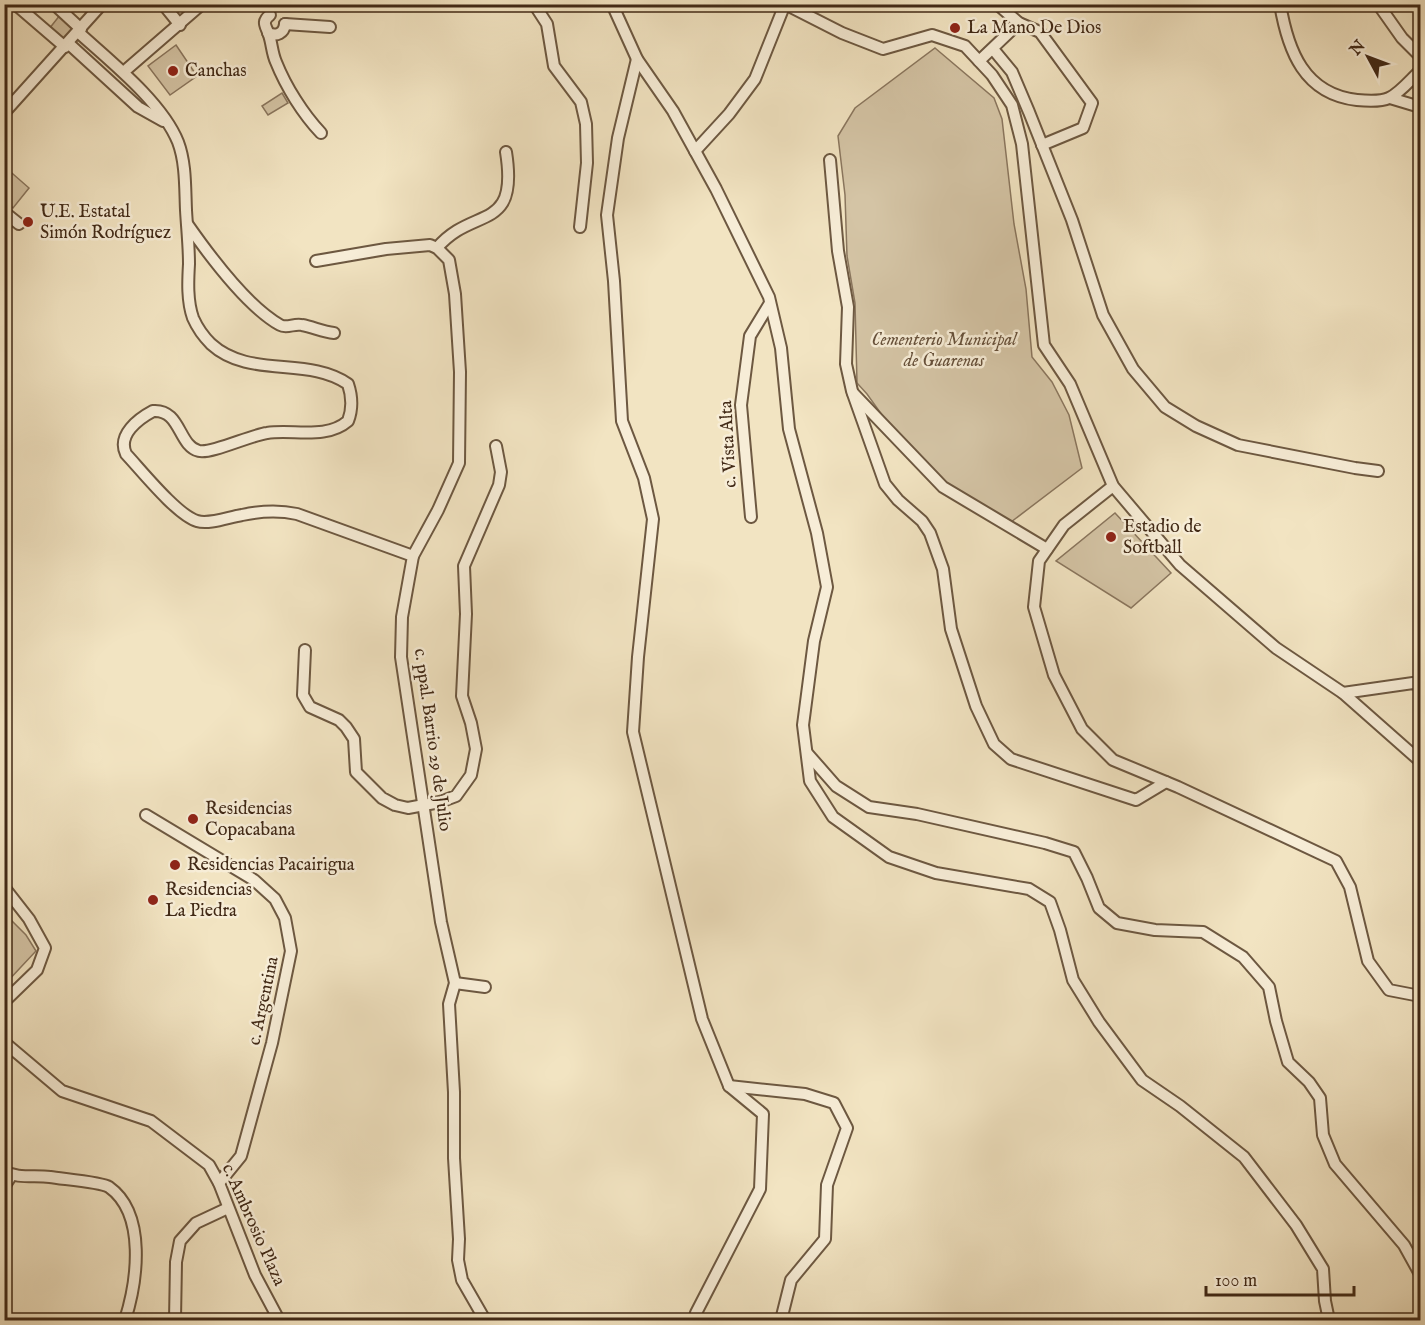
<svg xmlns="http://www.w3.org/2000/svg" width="1425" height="1325" viewBox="0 0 1425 1325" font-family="'IM FELL English',serif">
<rect width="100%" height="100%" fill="#f2e4c2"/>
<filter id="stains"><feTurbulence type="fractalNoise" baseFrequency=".00333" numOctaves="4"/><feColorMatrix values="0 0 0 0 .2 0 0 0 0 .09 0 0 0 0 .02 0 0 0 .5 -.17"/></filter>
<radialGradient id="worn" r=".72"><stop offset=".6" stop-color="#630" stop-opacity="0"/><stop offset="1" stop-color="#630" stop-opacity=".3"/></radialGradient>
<!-- green -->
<g fill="#d4c4a5" stroke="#8a765e" stroke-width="1.5">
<polygon points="60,15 75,28 64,42 49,29"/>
<polygon points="176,45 197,76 170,95 148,66"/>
<polygon points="935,48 994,98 1002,119 1014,224 1026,289 1032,357 1052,382 1069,415 1082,468 1011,522 951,487 892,429 867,394 857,383 855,303 847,256 845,195 838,136 855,108"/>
<polygon points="282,93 288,103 268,115 262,106"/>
<polygon points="5,167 29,188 13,208 5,201"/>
<polygon points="1115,513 1171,573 1131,608 1056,561"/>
<polygon points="5,914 26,935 36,951 5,984"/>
</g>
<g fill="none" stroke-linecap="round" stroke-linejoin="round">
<!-- minor casing -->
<g stroke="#6d5841" stroke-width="14">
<g id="minor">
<polyline points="15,4 65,47"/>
<polyline points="54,4 81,29"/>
<polyline points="163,4 180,25"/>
<polyline points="534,4 547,24 554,66 581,102 586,124 587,163 580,227"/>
<polyline points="612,4 637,59 673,111 716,189 769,297 781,348 789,429 817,533 827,587 814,641 803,725 810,781 833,817 889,857 936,873 1029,889 1050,902 1060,930 1073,980 1099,1022 1142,1080 1180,1106 1244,1157 1296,1225 1323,1269 1325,1301 1329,1320"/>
<polyline points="785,4 842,33 883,49 932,35 965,46 992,75 1012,105 1022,144 1044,345 1070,384 1113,486 1180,565 1276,648 1343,693 1420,761"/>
<polyline points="997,4 1019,23 1040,32 1092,103 1083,128 1042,145"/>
<path d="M1280 4C1288 51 1304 94 1357 100 1367 101 1380 102 1389 98 1400 93 1411 79 1420 71"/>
<polyline points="1378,4 1402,38 1420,56"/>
<path d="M270 15C261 22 266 26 269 35 272 44 272 53 276 62 286 87 303 114 321 133"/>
<polyline points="285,24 330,27"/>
<path d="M78 32C110 61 162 102 178 142 186 163 185 188 186 210 187 228 189 246 189 264 188 281 187 301 193 318 197 327 204 337 211 344 249 379 308 356 348 384 352 396 353 408 348 421 326 440 293 429 267 433 251 435 211 454 199 451 178 446 181 409 153 411 138 419 117 435 126 454 141 470 177 515 197 521 209 525 229 517 242 515 261 511 278 510 297 514L413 556 402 617 401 657 441 922 455 983 449 1004 454 1092V1158L459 1239 458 1260 462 1280 485 1320"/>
<path d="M268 33C277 37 284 33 285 24"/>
<polyline points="68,43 138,107 163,121"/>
<polyline points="993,49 1012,72 1029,112 1072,220 1103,315 1133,369 1165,407 1196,426 1238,445 1355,468 1378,471"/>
<polyline points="637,59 618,138 607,215 614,281 622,421 644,478 653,519 638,657 633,732 702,1019 729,1086 763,1114 760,1189 696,1313 694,1320"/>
<polyline points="979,61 1019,23"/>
<polyline points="127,69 202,4"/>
<polyline points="1390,98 1420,107"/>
<polyline points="4,113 102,4"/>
<polyline points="695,151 729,114 755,79 785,4"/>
<polyline points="830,160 838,251 848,307 846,364 852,391 885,484 898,500 922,521 930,533 943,569 951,629 976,706 994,744 1011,759 1136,800 1166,782"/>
<polyline points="4,212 19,224"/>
<path d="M188 225C209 255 248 307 280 325 287 329 294 323 302 325 313 327 323 332 334 333"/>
<path d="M437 248C473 205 519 234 506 152"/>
<polyline points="316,261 386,249 430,245 437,248 449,260 455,294 460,372 459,463 438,510 413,556"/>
<polyline points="853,393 943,487 1047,549"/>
<polyline points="1113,486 1064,525 1039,561 1034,607 1054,675 1082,729 1113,760 1178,787 1336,861 1350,887 1368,961 1389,990 1420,996"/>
<polyline points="751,517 741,405 750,336 770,303"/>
<polyline points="305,650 303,695 310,707 339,720 346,727 354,739 356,772 382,798 395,805 408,808 440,802 456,796 471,775 476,749 471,723 462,696 466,614 464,566 499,485 501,472 496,446"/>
<polyline points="1343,693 1413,683 1420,686"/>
<polyline points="807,753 836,786 869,807 917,814 1045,843 1074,852 1087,878 1099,908 1117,923 1155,930 1203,932 1243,957 1269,987 1276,1021 1288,1062 1309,1082 1320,1098 1323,1135 1335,1164 1404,1245 1420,1274"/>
<polyline points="146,815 254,880 275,899 285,918 291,951 272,1043 241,1156 219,1183"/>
<polyline points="4,887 29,919 45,948 37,970 4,1002"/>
<polyline points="455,983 485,987"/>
<polyline points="4,1042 62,1091 151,1121 209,1165 219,1183 255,1275 279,1320"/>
<polyline points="729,1086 805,1094 834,1103 847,1128 827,1185 825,1239 791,1280 781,1320"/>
<path d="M4 1171C17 1179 35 1175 50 1177 61 1179 101 1182 109 1187 147 1214 137 1282 125 1320"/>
<polyline points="4,1187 11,1176"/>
<polyline points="175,1320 176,1262 180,1241 196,1223 228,1208"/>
</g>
</g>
<!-- minor -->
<use href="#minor" stroke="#f7edd7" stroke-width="10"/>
</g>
<!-- markers -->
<g fill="#8f2418" stroke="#f7edd7" stroke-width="2">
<circle cx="955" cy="28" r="6"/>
<circle cx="173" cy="71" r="6"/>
<circle cx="28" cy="222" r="6"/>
<circle cx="1111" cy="537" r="6"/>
<circle cx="193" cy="819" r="6"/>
<circle cx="175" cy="865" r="6"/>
<circle cx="153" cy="900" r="6"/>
</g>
<g text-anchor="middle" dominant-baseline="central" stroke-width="5" stroke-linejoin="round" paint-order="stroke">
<!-- poi labels -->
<g font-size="18" fill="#412916" stroke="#f7edd7" text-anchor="start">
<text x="967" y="28">La Mano De Dios</text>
<text x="185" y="71">Canchas</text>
<text x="40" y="212">U.E. Estatal<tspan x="40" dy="21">Simón Rodríguez</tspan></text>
<text x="1123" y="527">Estadio de<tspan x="1123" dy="21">Softball</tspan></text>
<text x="205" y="809">Residencias<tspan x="205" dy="21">Copacabana</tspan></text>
<text x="187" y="865">Residencias Pacairigua</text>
<text x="165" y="890">Residencias<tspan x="165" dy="21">La Piedra</tspan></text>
</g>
<!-- park labels -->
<g font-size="18" font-style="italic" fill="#66503a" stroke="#f7edd7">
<text x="944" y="340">Cementerio Municipal<tspan x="944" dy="21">de Guarenas</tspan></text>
</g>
<!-- street labels -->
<g font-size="18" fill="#412916" stroke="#f7edd7">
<text transform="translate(729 444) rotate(-93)">c. Vista Alta</text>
<text transform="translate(432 740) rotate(82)">c. ppal. Barrio 29 de Julio</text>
<text transform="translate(264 1001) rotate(-78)">c. Argentina</text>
<text transform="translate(253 1225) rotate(66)">c. Ambrosio Plaza</text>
</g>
</g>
<!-- margin -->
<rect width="1425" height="1325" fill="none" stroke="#f2e4c2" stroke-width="24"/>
<rect x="6" y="6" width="1413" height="1313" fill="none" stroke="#412916" stroke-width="3"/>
<rect x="12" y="12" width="1401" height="1301" fill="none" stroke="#412916" stroke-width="1.5"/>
<!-- north arrow -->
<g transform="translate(1368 57) rotate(311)" stroke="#f7edd7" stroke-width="4.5" paint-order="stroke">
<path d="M0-4.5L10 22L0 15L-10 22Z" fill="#412916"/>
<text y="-9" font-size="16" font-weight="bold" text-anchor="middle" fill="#412916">N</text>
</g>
<!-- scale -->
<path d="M1206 1286v9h148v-9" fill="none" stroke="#412916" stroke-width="3"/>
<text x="1215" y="1286" font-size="18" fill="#412916" stroke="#f7edd7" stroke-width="4.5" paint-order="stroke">100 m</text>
<rect width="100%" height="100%" filter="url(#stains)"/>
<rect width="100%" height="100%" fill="url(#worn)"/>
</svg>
